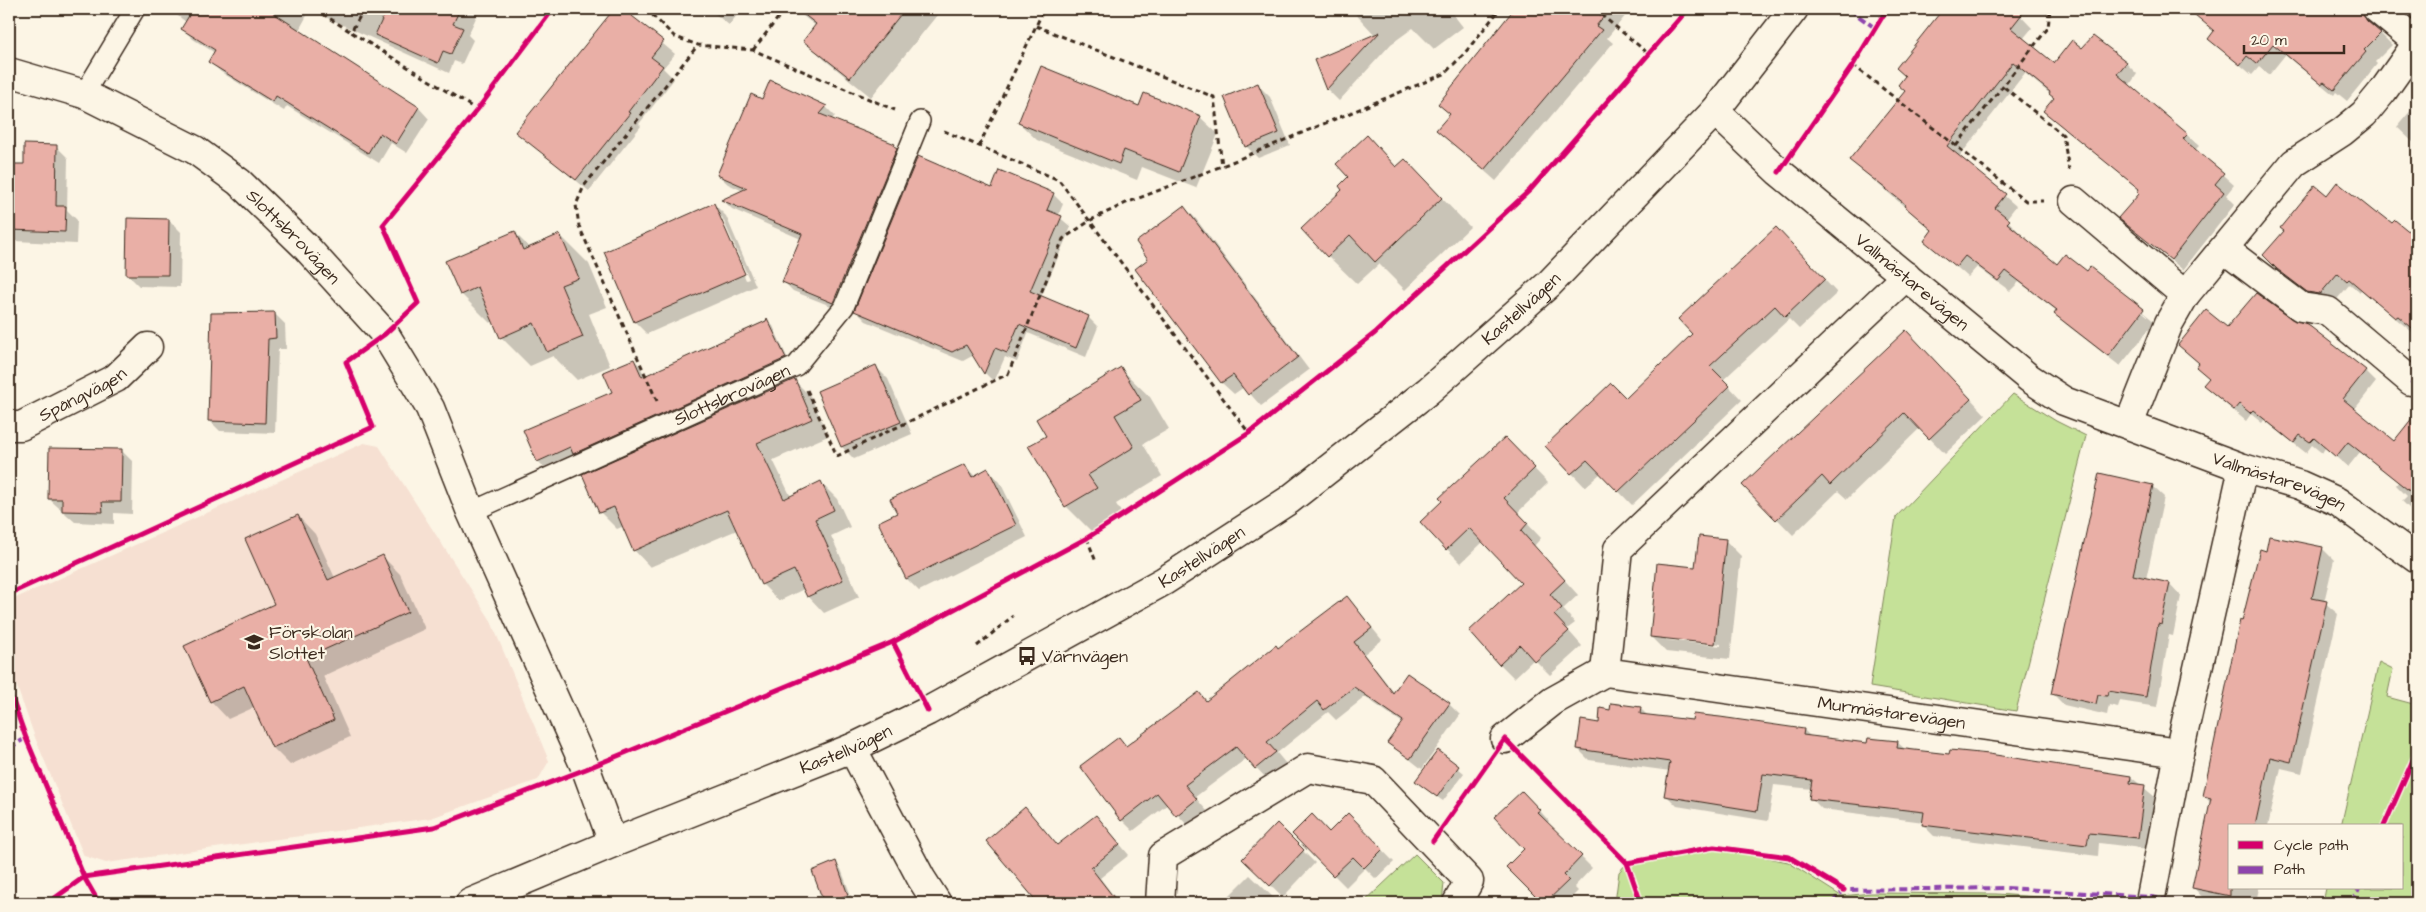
<svg xmlns="http://www.w3.org/2000/svg" width="2426" height="912" viewBox="0 0 2426 912" font-family="'Architects Daughter',sans-serif">
<rect width="100%" height="100%" fill="#fcf5e5"/>
<filter id="ink" filterUnits="userSpaceOnUse"><feTurbulence type="fractalNoise" baseFrequency=".02" numOctaves="2"/><feDisplacementMap in="SourceGraphic" scale="10" xChannelSelector="R" yChannelSelector="G"/><feConvolveMatrix kernelMatrix="1 2 1 2 8 2 1 2 1" color-interpolation-filters="sRGB"/></filter>
<g filter="url(#ink)">
<!-- built -->
<polygon fill="#f6e0d2" points="364,443 379,446 490,619 549,761 538,780 431,818 106,863 84,856 36,740 9,665 9,601"/>
<!-- green -->
<g fill="#c5e198" stroke="#80865b">
<polygon points="2013,394 2056,421 2086,436 2016,711 1870,687 1896,517"/>
<polygon points="2379,662 2393,669 2387,697 2417,705 2417,903 2323,903 2326,888 2402,888 2402,826 2341,826"/>
<polygon points="1714,847 1788,862 1841,896 1872,893 1996,894 2124,903 1615,903 1619,872 1627,863"/>
<polygon points="1415,854 1444,883 1442,903 1363,903"/>
</g>
<!-- shadow -->
<g fill="#0003" fill-rule="evenodd">
<polygon points="169,9 480,9 468,35 473,40 462,64 454,61 449,73 310,10 298,32 419,108 429,119 407,153 391,143 379,163 287,106 284,111 221,72 210,62 215,53 193,39 182,28 186,22"/>
<polygon points="616,9 621,9 675,54 663,68 674,79 639,124 641,126 589,191 517,132"/>
<polygon points="709,9 742,9 729,25"/>
<polygon points="767,9 782,9 776,16"/>
<polygon points="794,9 942,9 871,97 825,60 805,41 816,26"/>
<polygon points="1351,9 1449,9 1463,27 1434,49 1413,28 1391,44 1339,101 1327,89 1315,61 1375,35"/>
<polygon points="1516,9 1631,9 1607,38 1613,43 1496,181 1438,130 1451,115 1440,104"/>
<polygon points="1945,9 2014,9 2032,28 2023,39 2054,65 2083,50 2126,63 2137,74 2129,86 2187,135 2199,146 2195,150 2234,185 2226,195 2235,204 2183,270 2120,218 2140,194 2140,190 2045,111 2055,98 2025,73 1959,157 2016,206 2006,219 2020,233 2019,234 2057,266 2088,273 2090,269 2155,322 2120,366 2067,325 2055,314 2057,311 2019,282 2010,291 1977,267 1968,277 1926,240 1933,231 1850,160 1906,92 1906,77 1898,68"/>
<polygon points="2193,9 2379,9 2373,19 2374,27 2392,45 2375,62 2377,64 2347,101 2336,92 2334,95 2285,55 2269,75 2259,67 2252,75 2210,39 2215,32 2202,20 2204,18"/>
<polygon points="2398,9 2417,9 2417,19 2415,21"/>
<polygon points="1258,85 1270,97 1290,145 1258,158 1246,146"/>
<polygon points="762,100 826,107 835,116 831,120 894,145 903,154 843,310 833,307 898,149 895,149 831,306 793,291 784,282 801,239 732,209 723,200 743,191 728,184 718,175"/>
<polygon points="2417,103 2417,146 2397,127"/>
<polygon points="1140,107 1200,117 1218,134 1196,188 1142,167 1137,180 1037,140 1019,123"/>
<polygon points="1367,137 1397,168 1433,189 1470,227 1405,290 1379,264 1357,284 1328,256 1344,190"/>
<polygon points="56,146 68,158 67,210 77,220 76,244 15,241 9,235 9,165 25,165"/>
<polygon points="993,189 1053,194 1063,204 1058,216 1071,227 1041,297 1088,317 1098,327 1086,357 1028,333 1017,362 1005,357 994,382 985,373 974,355 963,361 866,321 856,311"/>
<polygon points="2327,196 2377,216 2393,225 2395,222 2417,239 2417,336 2361,290 2359,292 2350,284 2332,305 2320,303 2290,280 2264,255"/>
<path d="M714 204 726 216 756 286 647 334 635 322 605 252ZM719 217H722L749 279 746 280Z"/>
<polygon points="1184,207 1196,219 1309,370 1261,406 1244,387 1234,394 1222,383 1136,269 1150,259"/>
<polygon points="169,220 181,232 180,287 139,286 127,274"/>
<polygon points="515,233 530,248 560,235 589,264 607,307 589,314 610,366 577,380 553,356 530,366 501,337 494,321 490,323 461,294"/>
<polygon points="1790,243 1837,293 1799,329 1789,319 1723,380 1742,400 1632,505 1601,473 1585,487 1546,446 1626,400"/>
<polygon points="275,314 285,324 286,349 278,349 275,433 220,431 210,421"/>
<polygon points="767,320 773,326 790,364 580,459 575,453 544,467 538,461 613,392 634,360 640,366 645,377"/>
<polygon points="2227,329 2365,371 2376,382 2354,410 2394,443 2406,428 2417,437 2417,516 2402,501 2407,496 2396,485 2398,482 2360,452 2348,467 2325,448 2322,453 2312,445 2306,453 2264,420 2262,423 2251,414 2246,421 2216,396 2205,385 2210,379 2197,367 2200,364 2179,345"/>
<polygon points="1922,347 1986,415 1945,454 1920,428 1847,499 1838,491 1793,535 1744,485"/>
<polygon points="876,367 888,379 912,434 854,459 842,447 818,391"/>
<polygon points="1121,369 1150,397 1169,429 1143,444 1162,476 1116,504 1124,517 1095,535 1066,506 1030,447 1048,436"/>
<polygon points="794,380 811,397 828,436 773,460 791,497 821,483 837,499 850,527 831,536 859,597 824,613 808,596 804,589 779,601 762,584 737,530 650,567 634,550 624,526 617,529 600,512"/>
<polygon points="1505,439 1548,483 1517,513 1541,538 1534,546 1578,595 1563,609 1575,623 1567,629 1582,646 1550,675 1534,659 1514,678 1500,664 1523,583 1483,542 1461,563 1447,549"/>
<polygon points="121,450 133,462 132,514 114,513 114,524 75,522 49,499"/>
<polygon points="965,466 976,476 988,470 1000,482 1027,537 919,591 907,579 880,523 898,513"/>
<polygon points="2152,486 2164,497 2146,579 2170,584 2181,596 2173,636 2169,635 2157,707 2120,701 2118,707 2109,705 2107,715 2064,705 2053,694"/>
<polygon points="298,516 315,534 335,578 382,556 400,574 425,629 323,676 350,737 290,765 273,748 255,707 228,719 211,701 276,605"/>
<path d="M1700 537 1726 541 1741 556 1730 659 1666 652 1651 637 1696 568ZM1666 638 1721 644V646L1666 640Z"/>
<polygon points="2322,548 2334,560 2324,602 2338,614 2302,773 2281,768 2268,826 2230,826 2230,888 2259,888 2256,903 2226,903 2204,899 2193,887 2211,803 2204,796 2243,622 2267,552"/>
<polygon points="1347,597 1382,640 1364,654 1395,694 1408,675 1449,704 1460,715 1422,769 1389,743 1403,723 1365,697 1336,720 1328,712 1277,753 1286,764 1267,779 1247,758 1195,797 1207,811 1188,826 1168,804 1133,831 1122,820 1119,738 1127,747 1199,693 1207,702"/>
<polygon points="1640,708 1648,716 1804,730 1811,737 1868,745 1897,742 1906,750 1950,756 1951,751 2060,765 2131,777 2155,797 2149,849 2099,843 2098,856 1934,836 1923,825 1924,822 1822,809 1811,798 1812,789 1774,785 1768,821 1677,806 1666,795 1670,771 1589,760 1578,749 1612,711"/>
<polygon points="1438,752 1464,773 1443,801 1423,787"/>
<polygon points="1533,803 1549,821 1547,823 1592,868 1574,887 1578,891 1566,903 1544,903 1508,867 1526,849"/>
<polygon points="1348,815 1394,862 1376,879 1365,868 1346,887 1293,834 1329,834"/>
<polygon points="1096,816 1129,855 1100,878 1119,903 1054,903 1048,895 1035,819 1058,846"/>
<polygon points="1277,825 1315,863 1283,897 1244,859"/>
<polygon points="835,863 841,869 850,893 825,903 814,871"/>
<polygon points="1250,875 1279,903 1222,903"/>
<polygon points="851,895 853,901 846,903 829,903"/>
</g>
<!-- building -->
<g fill="#e9afa6" stroke="#3b2a1e">
<polygon points="193,9 267,9 419,107 396,144 380,133 368,153 276,96 273,102 208,62 215,50 181,29"/>
<polygon points="387,9 460,9 453,24 463,28 451,54 443,51 438,63 375,35"/>
<polygon points="614,9 623,9 664,41 651,57 663,66 628,112 630,113 576,180 515,132"/>
<polygon points="797,9 905,9 850,78 803,41 816,24"/>
<polygon points="1514,9 1610,9 1596,26 1602,30 1484,170 1436,130 1450,114 1438,104"/>
<polygon points="1943,9 2026,9 2011,28 2054,63 2072,40 2082,48 2093,36 2127,62 2117,74 2188,134 2183,139 2224,173 2215,184 2224,192 2171,260 2118,218 2139,194 2137,192 2139,189 2043,111 2054,98 2049,94 2050,92 2013,62 1947,146 2006,194 1995,208 2010,220 2007,223 2057,264 2065,254 2087,271 2090,267 2144,309 2108,356 2054,314 2057,310 2006,271 1998,281 1965,256 1956,267 1924,241 1932,230 1904,206 1905,204 1849,160 1905,91 1898,85 1905,76 1896,68"/>
<polygon points="2188,9 2362,9 2367,21 2381,33 2364,50 2366,52 2334,90 2324,82 2321,84 2273,44 2257,64 2247,56 2240,65 2208,39 2214,31"/>
<polygon points="1380,32 1326,90 1314,60"/>
<polygon points="1041,66 1139,106 1144,93 1201,116 1179,172 1124,150 1119,164 1018,123"/>
<polygon points="770,80 827,106 820,114 895,144 894,146 897,148 833,303 782,282 802,234 721,200 747,188 717,175 751,94 762,99"/>
<polygon points="1258,83 1279,133 1245,147 1224,97"/>
<polygon points="1367,135 1396,167 1405,159 1442,198 1375,262 1350,235 1327,257 1301,229 1342,190 1339,186 1348,177 1336,164"/>
<polygon points="24,144 57,145 56,206 66,206 65,232 9,230 9,164 24,164"/>
<polygon points="918,156 992,188 999,170 1054,193 1047,210 1062,216 1030,291 1089,316 1076,348 1019,324 1007,353 995,348 984,374 966,345 952,352 854,311"/>
<polygon points="2337,182 2377,214 2378,212 2392,223 2395,220 2417,238 2417,332 2398,316 2395,318 2349,279 2347,281 2338,273 2320,294 2307,292 2277,269 2263,255 2284,231 2280,228 2315,185 2327,195"/>
<polygon points="714,203 745,274 634,322 604,252"/>
<polygon points="1184,206 1298,357 1248,395 1233,375 1221,383 1135,269 1148,259 1136,242"/>
<polygon points="127,218 169,219 168,275 126,275"/>
<polygon points="1776,227 1825,279 1785,317 1775,306 1710,366 1730,386 1618,492 1587,460 1571,474 1545,446 1611,383 1626,398 1692,334 1678,319"/>
<polygon points="515,231 523,250 560,234 579,278 561,285 583,337 547,352 534,323 500,338 478,287 460,295 445,261"/>
<polygon points="2256,293 2292,319 2307,324 2366,370 2343,399 2394,441 2417,412 2417,497 2348,442 2336,457 2314,438 2310,442 2300,435 2294,443 2253,410 2250,413 2239,404 2234,410 2203,385 2209,378 2196,367 2199,363 2178,345 2206,310 2227,327"/>
<polygon points="275,312 276,338 268,339 265,423 208,421 211,313"/>
<polygon points="767,318 786,358 573,454 570,447 537,462 523,430 612,392 603,372 634,359 642,377 766,321"/>
<polygon points="1906,330 1971,399 1929,439 1904,413 1830,485 1822,476 1776,520 1742,485"/>
<polygon points="876,365 901,422 841,447 817,391"/>
<polygon points="1121,367 1141,400 1115,415 1134,447 1088,475 1097,488 1065,507 1028,446 1046,436 1036,419"/>
<polygon points="795,379 812,419 757,443 784,499 821,481 834,510 815,519 843,580 807,597 794,570 761,585 727,510 633,551 614,507 599,513 582,474"/>
<polygon points="1505,437 1535,468 1504,498 1528,523 1521,531 1565,580 1550,594 1562,608 1554,615 1569,631 1535,662 1520,645 1499,665 1469,631 1521,583 1469,528 1446,550 1420,522 1442,501 1439,498"/>
<polygon points="49,448 122,449 121,502 102,502 103,512 62,511 62,499 48,499"/>
<polygon points="965,464 972,477 988,468 1016,525 906,579 878,522 897,513 890,499"/>
<polygon points="2099,473 2153,485 2133,575 2170,583 2161,625 2158,624 2146,697 2108,691 2107,696 2098,695 2096,704 2051,694"/>
<polygon points="298,515 328,580 383,555 408,612 306,658 334,720 272,748 244,686 210,702 184,646 274,604 245,539"/>
<polygon points="1699,536 1726,539 1715,644 1650,637 1657,563 1695,567"/>
<polygon points="2269,536 2323,547 2312,598 2327,601 2291,762 2270,757 2255,826 2230,826 2230,896 2192,888 2211,798 2203,796 2240,620 2242,621 2260,549 2266,551"/>
<polygon points="1347,596 1372,628 1354,642 1393,693 1407,673 1450,703 1410,759 1387,743 1403,721 1354,687 1324,710 1317,701 1267,742 1276,752 1255,769 1236,747 1185,785 1197,799 1176,816 1157,793 1121,821 1080,766 1119,737 1126,746 1199,692 1206,701 1276,645 1278,648"/>
<polygon points="1611,703 1641,707 1640,714 1692,720 1693,714 1720,717 1804,729 1803,735 1867,743 1868,738 1898,741 1897,748 1949,754 1950,750 1989,754 2131,776 2130,783 2145,785 2138,838 2089,833 2087,845 1922,825 1924,812 1809,799 1812,780 1763,774 1757,811 1664,796 1670,762 1577,749 1581,720 1599,723 1600,708 1610,710"/>
<polygon points="1438,750 1459,766 1437,797 1415,781"/>
<polygon points="1522,791 1540,810 1537,812 1582,856 1564,875 1569,880 1545,903 1542,903 1506,867 1524,849 1494,817"/>
<polygon points="1025,807 1057,845 1096,815 1120,844 1091,868 1118,903 1038,903 986,841"/>
<polygon points="1348,813 1383,849 1364,868 1353,857 1333,876 1292,834 1312,814 1329,832"/>
<polygon points="1277,823 1304,850 1270,886 1242,859"/>
<polygon points="836,861 848,895 824,903 812,871"/>
</g>
<g fill="none" stroke-linecap="round" stroke-linejoin="round">
<!-- lane casing -->
<g stroke="#3b2a1e" stroke-width="22">
<g id="lane">
<polyline points="84,94 135,9"/>
<path id="s1" d="M471 512 796 366 844 307 920 121"/>
</g>
</g>
<!-- street casing -->
<g stroke="#3b2a1e" stroke-width="31">
<g id="street">
<polyline points="2377,9 2417,42"/>
<path id="s2" d="M9 72 84 94 195 150 239 182 305 246 385 334 430 408 471 512 586 769 613 843"/>
<path id="s3" d="M1715 111 1779 172 2029 378 2064 401 2243 468 2300 485 2338 502 2417 559"/>
<polyline points="2074,201 2185,295"/>
<polyline points="2224,249 2301,307 2328,311 2411,381"/>
<path id="s4" d="M1906 276 1618 549 1605 672 2179 753"/>
<polyline points="2129,424 2169,323 2185,295 2294,163 2342,132 2364,114 2383,91 2417,43"/>
<path id="s5" d="M9 426H21L116 378 148 347"/>
<polyline points="1505,739 1553,701 1605,672"/>
<polyline points="852,748 921,878 937,903"/>
<polyline points="2151,897 2179,753 2243,468"/>
<path id="s6" d="M470 903 613 843 852 748 928 711 1164 581 1289 500 1428 391 1549 284 1715 111 1794 9"/>
<polyline points="1160,903 1163,856 1308,768 1373,780 1469,881 1457,903"/>
</g>
</g>
<!-- path -->
<g stroke="#3b2a1e" stroke-width="3" stroke-dasharray="5 4" stroke-linecap="butt">
<polyline points="315,9 351,32"/>
<polyline points="364,9 351,32 477,110"/>
<polyline points="646,9 675,37 698,45 753,50 895,110"/>
<polyline points="1594,9 1649,54"/>
<polyline points="1036,26 1214,97 1222,166"/>
<polyline points="753,50 785,9"/>
<polyline points="1853,65 2026,201 2043,201"/>
<polyline points="2004,87 2063,135 2069,170"/>
<polyline points="944,131 1059,180 1249,433"/>
<polyline points="979,146 1044,9"/>
<polyline points="1956,146 2048,28 2050,9"/>
<polyline points="807,390 837,456 1008,374 1063,239 1091,220 1126,203 1222,166 1444,74 1464,54 1500,9"/>
<polyline points="657,401 579,226 576,205 584,186 698,45"/>
<polyline points="1087,538 1096,562"/>
<polyline points="977,646 1013,616"/>
</g>
<!-- lane -->
<use href="#lane" stroke="#fcf5e5" stroke-width="19"/>
<!-- street -->
<use href="#street" stroke="#fcf5e5" stroke-width="28"/>
<!-- quiet -->
<g stroke="#8e44ad" stroke-width="4" stroke-dasharray="8 4" stroke-linecap="butt">
<polyline points="1849,9 1875,28"/>
<polyline points="2411,381 2417,387"/>
<polyline points="9,748 26,738"/>
<polyline points="1832,903 1844,890 2005,888 2151,897 2184,903"/>
<polyline points="2353,903 2359,888"/>
</g>
<!-- cycleway casing -->
<g stroke="#fcf5e5" stroke-width="8">
<g id="cycleway">
<polyline points="1779,172 1853,65 1887,9"/>
<polyline points="9,594 373,427 346,362 385,334 418,303 383,225 477,110 553,9"/>
<polyline points="893,642 1087,538 1249,433 1375,333 1530,190 1688,9"/>
<polyline points="9,690 26,738 84,877 99,903"/>
<polyline points="2384,826 2417,751"/>
<polyline points="1433,841 1505,739 1627,863 1641,903"/>
<polyline points="1627,863 1714,847 1789,857 1844,890"/>
<polyline points="48,903 84,877 434,827 586,769 893,642 928,711"/>
</g>
</g>
<!-- cycleway -->
<use href="#cycleway" stroke="#d6006c" stroke-width="5"/>
</g>
</g>
<!-- icons -->
<defs>
<g id="school-bare" transform="scale(1.5)"><path d="M0-5L7-2L0 1L-7-2ZM-4 1L0 2.5L4 1V4Q0 6-4 4Z" fill="#3b2a1e" stroke="#fcf5e5" stroke-width="2.5" paint-order="stroke"/></g>
<g id="bus-bare" transform="scale(1.5)"><path d="M-5-6H5V4H4V6H2V4H-2V6H-4V4H-5ZM-3.5-4V0h7V-4ZM-3.5 1.2v1.5H-2V1.2ZM2 1.2v1.5H3.5V1.2Z" fill="#3b2a1e" stroke="#fcf5e5" stroke-width="2.5" paint-order="stroke"/></g>
</defs>
<g fill-rule="evenodd">
<use href="#school-bare" x="254" y="642"/>
<use href="#bus-bare" x="1027" y="656"/>
</g>
<g text-anchor="middle" dominant-baseline="central" stroke-width="4.5" stroke-linejoin="round" paint-order="stroke">
<!-- street labels -->
<g font-size="18" fill="#3b2a1e" stroke="#fcf5e5">
<text stroke="none"><textPath href="#s2" startOffset="334">Slottsbrovägen</textPath></text>
<text stroke="none"><textPath href="#s3" startOffset="261">Vallmästarevägen</textPath></text>
<text stroke="none"><textPath href="#s6" startOffset="1216">Kastellvägen</textPath></text>
<text stroke="none"><textPath href="#s5" startOffset="81">Spångvägen</textPath></text>
<text stroke="none"><textPath href="#s1" startOffset="286">Slottsbrovägen</textPath></text>
<text stroke="none"><textPath href="#s3" startOffset="684">Vallmästarevägen</textPath></text>
<text stroke="none"><textPath href="#s6" startOffset="811">Kastellvägen</textPath></text>
<text stroke="none"><textPath href="#s4" startOffset="810">Murmästarevägen</textPath></text>
<text stroke="none"><textPath href="#s6" startOffset="406">Kastellvägen</textPath></text>
</g>
<!-- poi labels -->
<g font-size="18" fill="#3b2a1e" stroke="#fcf5e5" text-anchor="start">
<text x="269" y="632">Förskolan<tspan x="269" dy="21">Slottet</tspan></text>
<text x="1042" y="656">Värnvägen</text>
</g>
</g>
<!-- margin -->
<rect width="2426" height="912" fill="none" stroke="#fcf5e5" stroke-width="30"/>
<rect x="15" y="15" width="2396" height="882" fill="none" stroke="#3b2a1e" stroke-width="2" filter="url(#ink)"/>
<!-- legend -->
<rect x="2228" y="824" width="175" height="65" fill="#fcf5e5" stroke="#afa495"/>
<rect x="2238" y="841" width="25" height="8" fill="#d6006c" stroke="#afa495"/>
<text x="2274" y="850" font-size="15" fill="#3b2a1e">Cycle path</text>
<rect x="2238" y="866" width="25" height="8" fill="#8e44ad" stroke="#afa495"/>
<text x="2274" y="874" font-size="15" fill="#3b2a1e">Path</text>
<!-- scale -->
<path d="M2244 45v8h100v-8" fill="none" stroke="#3b2a1e" stroke-width="2.5"/>
<text x="2251" y="45" font-size="15" fill="#3b2a1e" stroke="#fcf5e5" stroke-width="4" paint-order="stroke">20 m</text>
</svg>
